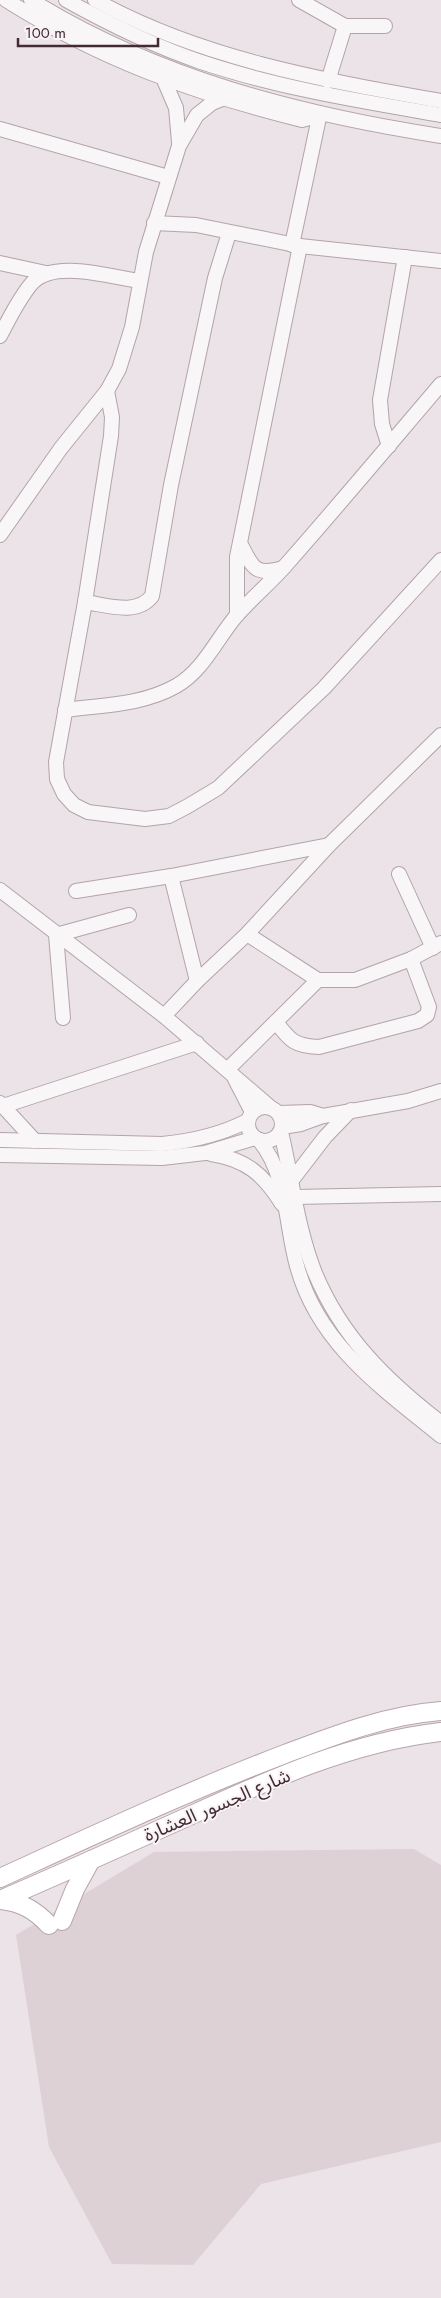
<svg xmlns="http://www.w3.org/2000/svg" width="441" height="2298" viewBox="0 0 441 2298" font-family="Jost,'Noto Sans Arabic',sans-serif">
<rect width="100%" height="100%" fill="#ebe3e7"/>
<!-- built -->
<polygon fill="#ddd1d6" points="414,1849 441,1865 441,2142 261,2184 193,2265 112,2264 49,2147 16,1935 154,1852"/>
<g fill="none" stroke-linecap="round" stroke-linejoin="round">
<!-- minor casing -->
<g stroke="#b2a4aa" stroke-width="16">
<g id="minor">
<path d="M6 0C101 60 194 93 302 120L310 118 317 113"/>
<path d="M31 0C155 77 299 114 441 136"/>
<path d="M66 0C109 24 154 46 201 62 279 88 360 101 441 115"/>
<path d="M95 0C201 59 323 80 441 101"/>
<polyline points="299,0 345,26 385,26"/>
<polyline points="164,80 176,108 179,142"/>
<polyline points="328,81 345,26"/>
<polyline points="0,129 168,177"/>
<polyline points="154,223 196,225 300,246 441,261"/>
<polyline points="292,245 320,113"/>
<polyline points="0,263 46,273"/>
<path d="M0 336C9 319 19 298 32 283 54 259 110 277 139 281"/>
<polyline points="107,391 112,417 111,436 85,602 56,762 57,779 64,794 74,805 88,812 145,819 169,816 188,806 218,788 324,688 441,560"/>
<polyline points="389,446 382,424 380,400 405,257"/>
<polyline points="0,535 61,448 107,391 119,369 132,327 146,252 179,146 197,115 212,103 222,99"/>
<path d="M240 543C252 566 254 577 283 568"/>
<path d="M85 602C107 605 137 616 152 596L171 485 215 278 229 233"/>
<polyline points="237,615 237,557 300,246"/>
<path d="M65 710C102 705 143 705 176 686 204 670 217 638 237 615 252 598 270 583 285 566 338 506 389 445 441 384"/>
<polyline points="399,874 433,948"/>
<polyline points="171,876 197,981"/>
<polyline points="0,890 164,1016 270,1107"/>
<polyline points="76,891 171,876 329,845"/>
<polyline points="247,934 318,980"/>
<polyline points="164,1016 197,981 247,934 329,845 441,735"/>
<polyline points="63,1018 56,935 129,915"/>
<path d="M276 1022C290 1041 295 1046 319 1047L418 1021 427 1015 429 1007 411 959"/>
<polyline points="228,1069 318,980 355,980 411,959 441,943"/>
<polyline points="235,1079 252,1112"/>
<polyline points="0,1103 35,1141"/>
<polyline points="3,1106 197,1043"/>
<circle cx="265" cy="1124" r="17"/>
<polyline points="279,1113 310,1112 323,1116"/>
<polyline points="282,1127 301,1124 323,1116 408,1101 441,1091"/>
<path d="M281 1132C292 1178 297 1228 315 1273 342 1338 387 1381 441 1423"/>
<path d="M0 1140 162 1144C192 1141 220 1135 247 1121"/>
<path d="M259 1140C288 1175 285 1224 297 1266 318 1344 382 1388 441 1436"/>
<path d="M211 1154C246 1159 264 1175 282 1204"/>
<polyline points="0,1155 162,1158 205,1153 255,1138"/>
<polyline points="292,1180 325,1137 351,1110"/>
<polyline points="295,1197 441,1194"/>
</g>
</g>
<!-- major casing -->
<g stroke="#b7a3ac" stroke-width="20">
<g id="major">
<path d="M0 1878C94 1835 188 1791 285 1754 335 1735 387 1715 441 1711"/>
<path d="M0 1900C63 1873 125 1845 187 1817 268 1780 352 1742 441 1732"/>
<path d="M1 1900C21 1902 35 1910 49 1925"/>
<polyline points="62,1921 75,1889 91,1860"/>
</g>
</g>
<!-- minor -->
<use href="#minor" stroke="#f9f6f7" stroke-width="14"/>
<!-- major -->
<use href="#major" stroke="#fff" stroke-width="18"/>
</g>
<g text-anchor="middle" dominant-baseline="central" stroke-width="4" stroke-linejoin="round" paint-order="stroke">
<!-- street labels -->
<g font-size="19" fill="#432b35" stroke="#f8f3f5">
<text transform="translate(217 1805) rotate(-23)">شارع الجسور العشارة</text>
</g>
</g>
<!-- scale -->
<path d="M18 38v8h140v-8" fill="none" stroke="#432b35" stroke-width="2.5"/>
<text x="25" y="38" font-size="15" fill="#432b35" stroke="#f8f3f5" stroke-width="4" paint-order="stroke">100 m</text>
</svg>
